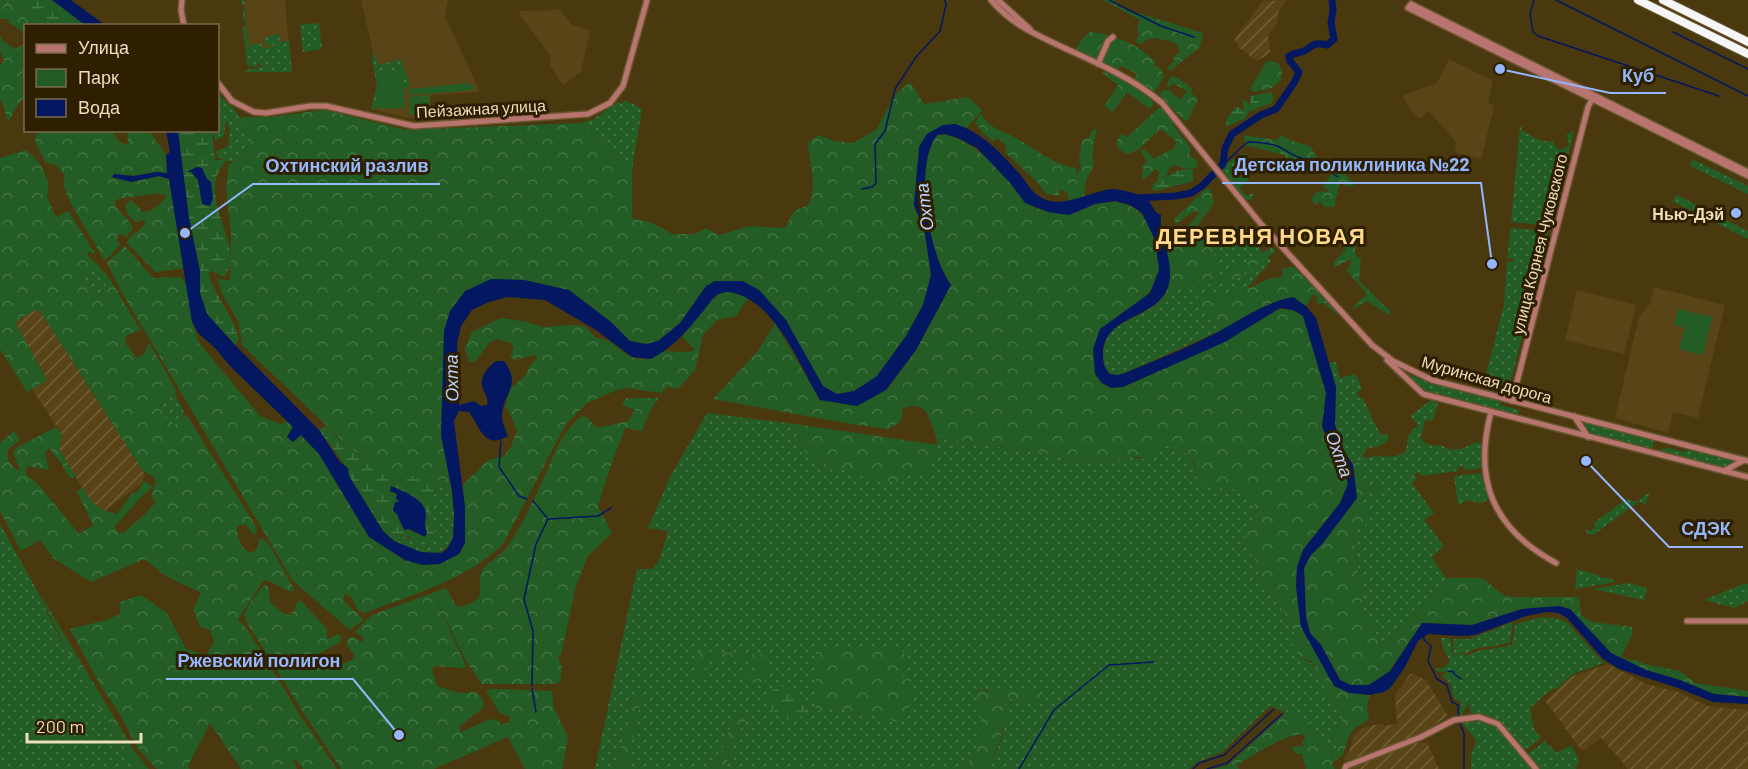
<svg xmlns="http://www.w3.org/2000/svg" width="1748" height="769" viewBox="0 0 1748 769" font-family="Barlow,sans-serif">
<defs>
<pattern id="industrial-furrows" width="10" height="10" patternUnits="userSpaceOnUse" patternTransform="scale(1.5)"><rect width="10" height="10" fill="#594417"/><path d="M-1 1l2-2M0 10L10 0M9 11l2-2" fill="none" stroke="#715f37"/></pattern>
<pattern id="green-dots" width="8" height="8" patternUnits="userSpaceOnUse" patternTransform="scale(1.5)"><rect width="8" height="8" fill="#235d25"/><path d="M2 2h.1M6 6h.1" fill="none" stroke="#437443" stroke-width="1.8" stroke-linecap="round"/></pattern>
<pattern id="forest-crowns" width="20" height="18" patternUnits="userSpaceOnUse" patternTransform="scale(1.5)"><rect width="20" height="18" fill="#235d25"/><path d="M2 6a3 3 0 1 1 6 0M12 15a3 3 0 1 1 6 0" fill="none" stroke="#437443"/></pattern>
<pattern id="wetland-marsh" width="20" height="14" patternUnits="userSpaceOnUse" patternTransform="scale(1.5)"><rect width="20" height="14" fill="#235d25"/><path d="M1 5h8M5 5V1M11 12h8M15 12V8" fill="none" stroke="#437443"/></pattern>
</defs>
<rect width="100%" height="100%" fill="#4a380f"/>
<!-- built -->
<g fill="#594417">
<polygon points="244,0 285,0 290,58 250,62"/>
<polygon points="361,0 448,0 445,16 480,92 430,95 432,118 408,118 371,109 377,85 372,58 373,51"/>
<polygon points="560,10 572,25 590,30 581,72 563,85 550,65 551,57 519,14 521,11"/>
<polygon points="1449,59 1493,81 1488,103 1493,105 1493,111 1481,159 1457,153 1455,150 1456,142 1429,111 1419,119 1408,107 1403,95 1437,83"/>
<polygon points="1654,287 1725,305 1698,418 1673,412 1668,433 1615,418 1639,317 1650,304"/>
<polygon points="1577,290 1636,305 1624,354 1565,340"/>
</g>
<!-- industrial -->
<g fill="url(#industrial-furrows)">
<polygon points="1286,0 1279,10 1277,23 1268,35 1270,53 1257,61 1238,47 1238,44 1234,40 1263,1"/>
<polygon points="35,310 40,311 143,471 145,476 141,484 104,511 92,504 59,449 62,435 32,389 47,380 15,322"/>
<polygon points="1608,664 1646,684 1678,692 1708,706 1748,710 1748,769 1628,769 1601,738 1582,751 1545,701 1570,677"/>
<polygon points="1410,674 1413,674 1426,680 1448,716 1420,735 1346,761 1344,758 1349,752 1353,737 1362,728 1382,723 1384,726 1397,724 1395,695"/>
<polygon points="1427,742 1439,769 1349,769 1416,743"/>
</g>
<!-- green -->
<g fill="url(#green-dots)" fill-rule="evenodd">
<path d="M241 0H244L249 50H251L250 44 261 43 262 48 275 46 274 45H265V37L279 34 280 42 289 41 292 72H246L245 70 256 68 258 70V67H264L258 63 257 66 252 67 251 64 250 67 247 65 243 28 246 25C242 17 243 15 244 7Z"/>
<polygon points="316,23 319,24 322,49 303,52 300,25"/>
<polygon points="373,51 379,65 401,59 410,86 404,88 403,70 378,72 380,106 373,110 371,109 377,85 372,58"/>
<path d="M218 94C238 114 246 118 250 148 241 163 232 165 217 157L216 151 228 146 230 128 226 121 224 136 216 141 212 131 218 130Z"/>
<polygon points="625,100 642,109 632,170 581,123 594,119 618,102 622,104"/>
<path d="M1520 126 1522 127 1521 130C1531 135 1541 144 1553 141L1556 148 1561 150 1567 147 1569 141 1566 135 1574 130 1551 226 1511 222Z"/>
<polygon points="1242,154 1246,154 1248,160 1237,163 1235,170 1241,177 1247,176 1249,180 1240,187 1245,195 1254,194 1252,199 1247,200 1242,197 1220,168"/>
<polygon points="1692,159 1748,186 1748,194 1690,166"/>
<polygon points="1677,195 1748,231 1748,239 1672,201"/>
<path d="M1241 226 1244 230 1247 228 1249 236 1271 261 1233 304 1212 319 1224 329 1125 373 1117 375 1110 374C1104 368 1103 362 1103 353 1104 319 1145 320 1162 298 1165 295 1167 290 1169 286H1172L1175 277Z"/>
<polygon points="1511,228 1549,231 1510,384 1500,391 1488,387 1490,376 1486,374 1504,305 1507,262 1513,262 1513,259 1507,258"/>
<polygon points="92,268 100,268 110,279 106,280 108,293 97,299 84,282 83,273"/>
<path d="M1336 362 1340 378 1356 374 1362 389 1357 393 1360 399 1362 397 1371 414 1370 415 1382 436 1387 433 1389 438C1383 448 1375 446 1366 449L1363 456 1366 458C1382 453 1389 462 1406 451L1408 436 1415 427 1419 426 1410 416 1431 400 1438 403 1433 421 1425 420 1421 437 1423 442 1434 446 1441 445C1451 454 1466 448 1476 442L1482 445 1481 468 1465 470 1462 466H1459L1457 471 1422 476 1418 472 1415 474 1416 479 1412 483 1434 513 1424 520 1444 546 1432 557 1446 578H1449L1386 643 1380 642 1363 608 1353 531 1367 524 1361 500 1364 491 1382 492 1383 485 1365 486 1361 481V466L1354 461 1353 465 1344 451 1335 425 1336 387 1328 363Z"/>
<polygon points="1403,372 1431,383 1500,400 1500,405 1519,410 1518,416 1426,392 1420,389"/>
<path d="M175 395C181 408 190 412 177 424L172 425C165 418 160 411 162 400L168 396Z"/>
<path d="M707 413 802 425 797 432 800 444 822 464 906 471 922 475 937 445 936 436 962 442 1042 453 1076 461 1103 463 1130 456 1142 459 1157 453 1162 445C1185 449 1192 454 1197 477L1217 488 1241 489 1254 500C1256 516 1254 525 1244 539L1247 549 1257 562 1261 580 1269 593 1288 617 1294 631 1299 657C1313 663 1325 673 1327 689 1327 693 1326 699 1330 703 1331 704 1337 705 1339 705L1343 722 1336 727 1332 739 1338 748 1341 757 1336 760 1312 724 1270 706 1222 752 1196 763 1189 769H982C1003 755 1007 720 1005 697L1034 704C1016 698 990 684 972 692L979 698C983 724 983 751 961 769H725L733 743 747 717 741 713 731 726 715 769H626L641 697 632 696 616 769H595L637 569H652L659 561 668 531 648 528 670 477ZM906 659 902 676 864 717 834 706Z"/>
<polygon points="1583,421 1654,439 1652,450 1594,435 1586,429"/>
<polygon points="1668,448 1686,452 1687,450 1697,450 1737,461 1727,466 1719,467 1655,451"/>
<polygon points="1482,473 1489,498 1484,502 1474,503 1473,500 1462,502 1462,505 1458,504 1454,476"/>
<path d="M436 478 452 491C454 518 463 561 421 552 412 550 402 544 394 541L396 533 410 539 438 536 428 517 434 497Z"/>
<polygon points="1650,492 1645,505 1641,502 1637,503 1593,535 1587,534 1586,530 1590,531 1595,528 1594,523 1626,499 1637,502"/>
<polygon points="0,524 39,594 54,628 119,740 140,769 0,769"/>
<polygon points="1577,569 1600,576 1600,578 1604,577 1614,580 1615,582 1575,589"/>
<polygon points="1628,583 1647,588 1644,600 1594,589"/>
<polygon points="1743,584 1748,584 1748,601 1734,608 1704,600"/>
<path d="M1543 617 1562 619 1565 623V620L1604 663 1573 674 1557 688 1550 690 1530 708 1534 729 1541 738 1524 751C1508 732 1499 712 1471 714L1468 703 1461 716 1459 712 1462 703 1454 698 1450 683 1442 677 1445 674V672H1437L1436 669 1445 667 1450 661 1443 648 1441 638H1450L1453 656 1461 653 1466 656 1478 651 1512 645 1515 624Z"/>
<polygon points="1513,622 1510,643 1474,649 1466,654 1461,652 1454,655 1453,639 1469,639"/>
<polygon points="1477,721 1493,724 1498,727 1532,769 1471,769 1471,756 1476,740 1461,722"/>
<polygon points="1545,741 1557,753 1571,745 1579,760 1576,769 1540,769 1528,754"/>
</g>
<!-- forest -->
<g fill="url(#forest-crowns)">
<polygon points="0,0 57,25 26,26 25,32 10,24 7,19 0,19"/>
<path d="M1103 0H1114L1119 7 1203 33 1200 47 1170 71 1167 68 1175 61 1173 57 1180 52 1177 44C1164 40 1150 33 1141 45L1136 42 1139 33 1137 29 1140 20Z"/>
<path d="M1090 32C1113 34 1141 45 1156 63L1152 67 1158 66 1163 73 1164 77 1154 92 1134 79 1137 74 1121 66 1117 71 1076 49 1083 38Z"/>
<polygon points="0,36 3,41 15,49 25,44 25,97 19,103 8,122 2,102 0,100 0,65 4,61 0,50"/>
<polygon points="1267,61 1278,63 1282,71 1281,80 1272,88 1254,92 1250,89"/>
<path d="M1103 72C1117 75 1146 91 1154 103L1150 109 1127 92 1113 112 1104 106 1118 85 1103 74Z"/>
<polygon points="1171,76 1176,77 1192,88 1191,93 1198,99 1188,120 1184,120 1159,95 1163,90 1169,90 1180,100 1187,91 1173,83 1169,87 1166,86"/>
<path d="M910 82 924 104 968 97 982 110 967 128 955 124 927 134 914 205 925 234 931 277 923 305 906 336 877 377 854 391 837 394 823 386 759 290 706 286 680 323 658 341 646 345 630 341 611 322 569 290 465 291 441 435 452 491 436 478C406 483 370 465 348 446L242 345 238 320 222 294 217 279 230 280 231 235 226 186 229 163C239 162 245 157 250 148L241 117H271L324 110 406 130 581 123 632 170V218L653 223 672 234H695L706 228 719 235 749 226 785 228C788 223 791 215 795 211 798 208 804 208 808 205 818 193 809 157 808 143L818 135 834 141 853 143 876 130 896 94Z"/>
<polygon points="1160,107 1174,123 1174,126 1191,148 1189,155 1198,161 1196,168 1183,168 1175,165 1169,168 1164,183 1157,184 1159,173 1156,169 1143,180 1141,177 1144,169 1141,167 1147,161 1140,151 1144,149 1154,159 1174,148 1176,141 1160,129 1138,150 1127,154 1118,149 1117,140 1122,134 1127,137"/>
<path d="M981 113C988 128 1000 129 1014 137 1035 148 1051 164 1076 168L1077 176 1081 166 1079 159 1082 140 1089 138 1092 130 1097 129 1092 155 1094 165 1086 180 1084 198 1068 201V194L1060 189 1059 196 1046 194 1038 183 1006 153V146L998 138 992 141 983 133 975 122Z"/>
<path d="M114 130C115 138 118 142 126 145L128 143 127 131H149L166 155 167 173 157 172 133 176 115 174 131 182 159 176 169 179 184 268 155 272 127 243 129 238 145 225V221L141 220 136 223 127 213 125 205 131 200 143 212C153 212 161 203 167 196L159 193 118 199 115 201V206L130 222 133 229 126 237 121 234 118 235 117 241 120 245 105 261 71 204 63 185 65 176 56 165 46 163 35 142 36 131Z"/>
<path d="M945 134C973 142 994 163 1012 185 1017 191 1021 199 1026 203 1034 209 1060 216 1070 214 1078 213 1087 207 1095 204 1132 195 1152 216 1157 251 1157 257 1160 263 1159 269 1158 297 1121 314 1100 329L1102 383 1257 320C1277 310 1283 303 1303 316L1327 393 1322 426 1332 452 1343 468 1348 484 1340 503 1303 550 1297 567 1296 586 1300 622 1334 686 1350 693 1369 695 1367 709 1369 719C1364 723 1357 725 1353 730 1346 738 1347 749 1341 757 1338 748 1332 741 1332 732L1343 722 1339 705 1330 703 1327 700 1325 680 1312 662 1300 657 1293 646 1294 631 1288 617 1269 593 1261 580 1257 562 1247 549 1244 539C1254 525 1256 516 1254 500L1240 489 1207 488 1197 477 1194 463 1186 452 1162 445 1155 457 1150 459 1130 456 1103 463 1076 461 1042 453 962 442 936 436C929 418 926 398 902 409 905 420 898 424 888 429L851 424 713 399 758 351 775 323 820 400 887 390 916 350 951 285C929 255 913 167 937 135Z"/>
<polygon points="1244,135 1276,140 1282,135 1290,140 1311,147 1317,158 1292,164 1287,161 1285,155 1245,145"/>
<path d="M26 150C41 162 52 179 47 197L55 215 58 217 64 212H69L96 255 89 252 87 253C89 260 97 262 100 268H92L83 273 84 282 97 299 108 293 105 282 110 279 141 331 131 333 126 337 125 343 137 358 145 353 148 344H150L176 390 175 395 168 396 162 400C159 411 165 418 172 424H177L186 414 257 528 256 534H253L246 525H240L237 527C237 537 241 550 252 553L257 549 259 539H263L270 546 294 589 292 592 266 580 262 582 238 619 247 629 300 715 337 769H303L297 761 293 760 297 769H241L210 723 188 766 190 769H157L138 749 121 716 99 683 70 629 107 620 120 614V602L141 595 167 613 186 649 206 655 214 642 210 630 200 627 193 610 201 593 164 575 145 559 91 582 53 558 40 540 21 551 0 511V443L14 431 20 440 8 449C6 459 10 465 18 471L20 469 14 456V451L18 447 56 427 62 435 59 449 76 477 70 478 61 463 49 448 45 452 49 470 27 466 25 472 28 476 39 485 79 534 93 525 77 492 82 487C92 504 97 510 117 514L133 492 136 494 144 481 153 487 143 495 115 526 117 532 123 533 144 515 156 502 151 496 156 482 154 477 143 471 40 311 35 310 15 322 47 380 27 392 0 349V158Z"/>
<polygon points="1340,170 1352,181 1354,185 1350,187 1340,183 1334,207 1325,207 1320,202 1315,205 1311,198 1318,191 1329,192 1323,186 1333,172"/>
<path d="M1207 188 1211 191 1214 203 1198 225 1214 241C1225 234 1234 223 1247 228 1238 236 1228 249 1215 247L1217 280C1203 291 1185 288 1169 286L1165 238C1180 235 1191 225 1200 212L1194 211 1176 224 1174 219Z"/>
<path d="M1358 228H1360L1355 244 1356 256 1361 259 1359 281 1390 311 1391 316 1367 301 1354 309 1353 307 1366 295C1361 283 1351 279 1347 269L1352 262 1349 260 1335 267 1333 263 1346 249 1344 246 1347 238 1354 234Z"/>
<path d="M125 246 153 278 181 277 187 285 192 322 199 343 260 416 281 424 287 421 293 427 288 437 292 442 300 435 319 454 369 537 405 560 450 558 459 553 465 543V507L463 485 488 460 504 456 511 447 517 431 508 410 505 408 510 389 526 375 529 367 537 358 536 355 514 360 510 356 514 347 511 343 496 339 489 343 475 362H469L465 349 472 332 501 318 527 322 544 327 572 325 585 326 596 338C616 340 616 350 632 357 650 364 656 352 667 351 678 351 685 354 695 350L682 337C691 326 712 294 725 292 733 290 741 295 748 298L736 316 717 320 703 335 695 370 678 389 667 387 662 393 626 388 614 391 587 403 566 424 503 544C467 580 411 595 364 613L358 610 351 597 344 594V601L364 620 350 630 293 581 121 291 107 263Z"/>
<polygon points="1271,248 1274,248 1275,252 1236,279 1227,281 1223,278 1226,273"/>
<path d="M1293 266 1338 313 1337 315 1323 302 1319 305 1316 301 1318 298 1313 294 1306 306 1293 297 1224 329 1200 308 1195 301 1198 296C1210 294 1220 297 1232 294L1229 289 1233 286 1250 288 1268 279 1282 277V269Z"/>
<path d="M626 398H659L651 409 642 431 625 428 611 465 598 506 612 533 588 556 576 586 561 655 558 657 562 668 560 682 554 684H482L466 661 437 602 466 666 464 668 434 666 432 670 437 686 460 693 476 692 482 698 484 707 460 726V733L485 721 495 719 502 724 508 723 511 717 500 713 486 691 492 689 552 691 554 708 568 737 562 769H525L508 737 434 769H341L301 709 246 621 244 615C248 604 256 595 263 586L268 585 270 602 284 614 289 615 294 611 297 602 301 601 327 629V638L329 639 337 634 342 637 339 643 318 654V660L326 669 350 661 355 656 347 645 348 639 352 636 362 642 364 638 355 632 372 615 446 588 457 607C496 599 471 586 484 568 490 560 502 555 508 546 520 528 531 506 540 486 552 461 560 432 582 416L586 417 597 428 628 421 635 410 622 405Z"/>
<path d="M802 425 938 445 928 472 922 475 907 472 905 479 901 483 847 474 841 467C815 463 804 459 797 432Z"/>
<polygon points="1357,460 1361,466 1361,481 1365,486 1383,485 1386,490 1382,492 1364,491 1361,500 1364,502 1370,519 1367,524 1353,532 1363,608 1380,642 1386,643 1449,578 1483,578 1503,595 1511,597 1579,597 1581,615 1592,622 1632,627 1633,634 1621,657 1630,660 1636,660 1644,664 1680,671 1695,683 1748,691 1748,697 1714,694 1680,680 1646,670 1611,653 1570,609 1521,609 1472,625 1422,623 1390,671 1369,685 1351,685 1340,680 1321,645 1310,633 1306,617 1304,568 1311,555 1323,543 1357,498 1353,465"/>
<path d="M40 594 135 752 149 769H140L137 766C100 712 66 654 40 594Z"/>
<polygon points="816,650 903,650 906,659 903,676 911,679 911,703 899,723 875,714 864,717 834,706 826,713 816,710"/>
<polygon points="701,651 767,655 765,682 744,681 744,675 756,673 753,658 706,659 704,677 696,678 696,655"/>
<path d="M979 690C999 692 1023 687 1042 694L1034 704 1005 697 1006 716 999 744 990 763 982 769H961C983 751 983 724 979 698L971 692Z"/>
<polygon points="632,696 642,696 626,769 616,769"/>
<path d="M1286 712 1312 724 1336 760 1332 763 1335 769H1306L1302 754H1296L1291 747 1304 746 1302 742 1306 739 1302 734C1286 734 1251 756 1236 766L1240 769H1213L1228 765Z"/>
<polygon points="741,713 747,717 733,743 725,769 715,769 731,726"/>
</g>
<!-- wetland -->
<g fill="url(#wetland-marsh)" fill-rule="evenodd">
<polygon points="0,0 52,0 85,25 57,25"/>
<polygon points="1270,92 1274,96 1271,104 1257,108 1256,110 1249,111 1246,118 1226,127 1226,120 1235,108 1238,107 1245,111 1242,100 1243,99 1250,105 1250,96"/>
<path d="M178 131H212L215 160H223L226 162C192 195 249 249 224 277L212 271 208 273C215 296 233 315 239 339L235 345 207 314 200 293V271L189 218Z"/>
<polygon points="1189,168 1193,170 1193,180 1191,182 1154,191 1152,188 1153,184 1177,171"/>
<path d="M326 426C353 451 371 468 407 475 417 477 426 480 436 478L434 497 428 517 438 536 431 544 396 533 394 541 383 531 349 476C348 466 327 441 319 430ZM394 487C403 494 421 497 425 510 427 516 424 522 426 529L420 535 406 528 397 514 393 511 395 502 399 503 397 494 390 491Z"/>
<path d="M776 687H790L806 705 805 715C784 727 776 715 764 698Z"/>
</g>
<!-- pitch -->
<g fill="#235d25">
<polygon points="403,70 405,108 380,109 377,72"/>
<polygon points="469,83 470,85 474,85 474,90 409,95 409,89"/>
<polygon points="429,95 430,114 410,115 409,97"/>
<polygon points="1678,309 1712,317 1703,355 1679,349 1685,328 1674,325"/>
</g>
<!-- water -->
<g fill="#031861">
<polygon points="52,0 71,0 105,25 85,25"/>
<path d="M955 124C980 131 1000 152 1017 171 1026 180 1030 192 1042 198 1063 210 1095 189 1114 189 1124 190 1142 194 1149 201 1154 207 1153 212 1161 215 1159 238 1176 264 1168 287 1157 319 1104 315 1103 353 1103 362 1104 368 1110 374L1117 375 1125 373C1153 361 1183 350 1210 336 1238 322 1262 303 1293 297L1306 306 1316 318 1336 387 1335 425 1344 451 1353 465 1357 498 1323 543 1311 555 1304 568 1306 617 1310 633 1321 645 1340 680 1351 685H1369L1390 671 1422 623 1472 625 1522 609 1559 606 1570 609 1611 653 1646 670 1680 680 1714 694 1748 697V704L1713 702 1678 688 1619 669 1603 659 1567 618 1558 613 1547 612 1526 616 1475 635 1462 636 1428 634 1418 641 1404 669 1390 688 1384 692 1369 695 1350 693 1334 686 1301 627 1296 586 1297 567 1303 550 1340 503 1348 484 1343 468 1332 452 1322 426 1326 393 1303 316 1293 310 1280 308 1225 342 1123 387 1111 388 1102 383 1095 374 1093 349 1100 329 1150 293 1159 270 1155 240 1142 213 1130 205 1115 201 1095 204 1069 215 1048 212 1025 203 1011 184 977 148 958 138 945 134 937 135C913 167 929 255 951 285L916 350 886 390 857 406 820 400C800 366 778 309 740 295 733 292 724 290 717 295 711 299 705 310 699 316 685 334 671 348 651 359L632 357 596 330 545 300 507 297 489 302 472 310 461 326 457 343 459 405 474 401 481 406 487 405C489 397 484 394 482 386 480 376 488 367 496 361H504C523 386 502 393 502 417 502 423 506 430 508 436 484 451 479 425 469 412L459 411 454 421 465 507V543L459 554 440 564 422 565 405 560 369 537 319 454 301 435 293 442 287 437 293 427 230 366 215 348 198 333 192 322 169 179 159 176 131 182 112 177 114 174 133 176 157 172 167 173 166 155 170 152 166 131H178L189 218 200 271V293L207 314 235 345 319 430 340 462 348 468 349 476 383 531 394 541 421 552 441 553 447 549 453 538 454 514 452 491 441 435 444 331 450 311 465 291 491 279 524 280 569 290 611 322 630 341 646 344 658 341 680 323 706 286 715 281H743L759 290 786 320 823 386 837 394 854 391 877 376 906 336 923 305 931 275 925 234 914 205 919 147 927 134 943 125Z"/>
<polygon points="197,167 202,168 207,179 211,182 213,198 210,206 202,204 198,180 191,172 186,172"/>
<path d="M391 486C403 491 425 499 426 514 426 521 423 524 427 532L425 537 409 529 404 530 397 514 393 511 395 502H399L396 498 397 494 390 491Z"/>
</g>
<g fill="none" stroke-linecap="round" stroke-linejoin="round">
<!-- stream -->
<g stroke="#031861" stroke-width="1.5">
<polyline points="1109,0 1161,26 1194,37"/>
<polyline points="1534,0 1530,14 1533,32 1538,36 1719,96"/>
<polyline points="1556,0 1748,96"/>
<polyline points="1673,32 1748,69"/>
<path d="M1223 164C1233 157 1238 149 1248 142 1257 142 1268 143 1277 146 1287 150 1298 160 1309 159L1312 162 1319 164 1338 177"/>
<polyline points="862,189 872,187 876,183 875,144 885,131 895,89 916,57 940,31 946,5 945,0"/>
<polyline points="501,441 499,467 519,496 527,499"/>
<polyline points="549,519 598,516 611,508"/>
<polyline points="1424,637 1424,640 1431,646 1428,661 1437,679 1447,685 1452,702 1458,705 1459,722 1464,733 1464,769"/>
<polyline points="1448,671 1454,672 1454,674 1461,679"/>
<polyline points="532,686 533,631 524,599 536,544 548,519 533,501"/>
<polyline points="532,689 536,712"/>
<polyline points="1019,769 1054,710 1109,665 1154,662"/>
<polyline points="1193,769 1199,763 1224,755 1274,709"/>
<polyline points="1207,769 1227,763 1282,714"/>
</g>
<!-- river -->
<path stroke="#031861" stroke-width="7" d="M1135 198 1176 196 1191 193 1202 186 1223 164 1225 148 1232 134 1261 115 1276 109 1294 83 1299 72 1290 61 1289 56C1294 53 1299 53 1304 51 1315 45 1312 42 1327 45L1334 39 1331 23 1333 10 1332 0"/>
<!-- minor casing -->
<g stroke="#68562e" stroke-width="8">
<g id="minor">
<polyline points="182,0 181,10 184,26"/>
<path d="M991 0C1013 25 1031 32 1060 46 1095 62 1133 78 1162 103L1261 224 1372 345 1393 361 1432 380 1748 461"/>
<polyline points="998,0 1030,29"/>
<polyline points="1098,64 1108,41 1113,37"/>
<polyline points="218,83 232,101 254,112 266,113 310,106 326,106 414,126 588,114 610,103 623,86 647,0"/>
<polyline points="1748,172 1411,4 1408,8 1748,176"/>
<polyline points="1387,360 1423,394 1748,477"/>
<polyline points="1512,401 1588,107 1593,98"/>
<path d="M1491 412C1473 480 1493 529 1556 563"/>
<polyline points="1574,416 1588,437"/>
<polyline points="1724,471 1744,460"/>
<polyline points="1687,621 1748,621"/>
<polyline points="1345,769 1346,766 1421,737 1454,720 1479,717 1498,724 1536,769"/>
</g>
</g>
<!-- highway casing -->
<g stroke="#68562e" stroke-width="10">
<g id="highway">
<polyline points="1638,0 1748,54"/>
<polyline points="1663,0 1748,42"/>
</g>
</g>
<!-- minor -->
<use href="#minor" stroke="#b87570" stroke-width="5"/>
<!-- highway -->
<use href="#highway" stroke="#f6f6f6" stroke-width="8"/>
</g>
<!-- markers -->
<circle fill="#94b7fd" stroke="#2d1f00" stroke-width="2" cx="1736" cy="213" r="6"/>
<g text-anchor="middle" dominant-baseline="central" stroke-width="6" stroke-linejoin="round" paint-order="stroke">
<!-- street labels -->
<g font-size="16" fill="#f0deba" stroke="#2d1f00">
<text transform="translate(481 108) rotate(-3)">Пейзажная улица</text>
<text transform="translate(1539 244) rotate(-76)">улица Корнея Чуковского</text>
<text transform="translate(1487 379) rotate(16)">Муринская дорога</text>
</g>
<!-- poi labels -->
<g font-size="16" font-weight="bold" fill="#f0deba" stroke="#2d1f00" text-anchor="end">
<text x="1724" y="213">Нью-Дэй</text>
</g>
<!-- water labels -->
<g font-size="18" font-style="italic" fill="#bdd3fe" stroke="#2d1f00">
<text transform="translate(924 207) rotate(-97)">Охта</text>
<text transform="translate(451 378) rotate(-91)">Охта</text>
<text transform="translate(1340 454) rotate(70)">Охта</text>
</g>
<!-- district labels -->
<g font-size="22" font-weight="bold" letter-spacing="1.5" fill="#fed98d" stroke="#2d1f00">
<text x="1261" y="235">ДЕРЕВНЯ НОВАЯ</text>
</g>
</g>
<!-- callouts -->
<path fill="none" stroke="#94b7fd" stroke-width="2" d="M1500 69L1610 93H1666M1492 264L1481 183H1222M185 233L253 184H440M1586 461L1669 547H1743M399 735L353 679H166"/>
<g fill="#94b7fd" stroke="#2d1f00" stroke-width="2">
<circle cx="1500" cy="69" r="6"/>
<circle cx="1492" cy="264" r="6"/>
<circle cx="185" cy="233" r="6"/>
<circle cx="1586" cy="461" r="6"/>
<circle cx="399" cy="735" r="6"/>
</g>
<g font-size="18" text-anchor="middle" font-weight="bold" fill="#94b7fd" stroke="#2d1f00" stroke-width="6" stroke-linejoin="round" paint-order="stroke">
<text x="1638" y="82">Куб</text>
<text x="1352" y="171">Детская поликлиника №22</text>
<text x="347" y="172">Охтинский разлив</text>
<text x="1706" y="535">СДЭК</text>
<text x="259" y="667">Ржевский полигон</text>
</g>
<!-- legend -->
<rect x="24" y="24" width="195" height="108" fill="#2d1f00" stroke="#7b6b4a" stroke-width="1.5"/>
<rect x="36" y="44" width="30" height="9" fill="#b87570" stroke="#7b6b4a" stroke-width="1.5"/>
<text x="78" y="54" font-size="18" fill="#f0deba">Улица</text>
<rect x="36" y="69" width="30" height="18" fill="#235d25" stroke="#7b6b4a" stroke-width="1.5"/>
<text x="78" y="84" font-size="18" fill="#f0deba">Парк</text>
<rect x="36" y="99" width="30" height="18" fill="#031861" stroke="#7b6b4a" stroke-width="1.5"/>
<text x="78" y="114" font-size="18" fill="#f0deba">Вода</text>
<!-- scale -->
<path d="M27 733v9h114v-9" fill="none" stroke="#f0deba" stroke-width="3"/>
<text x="36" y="733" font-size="18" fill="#f0deba" stroke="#2d1f00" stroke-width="4.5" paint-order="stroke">200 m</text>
</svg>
